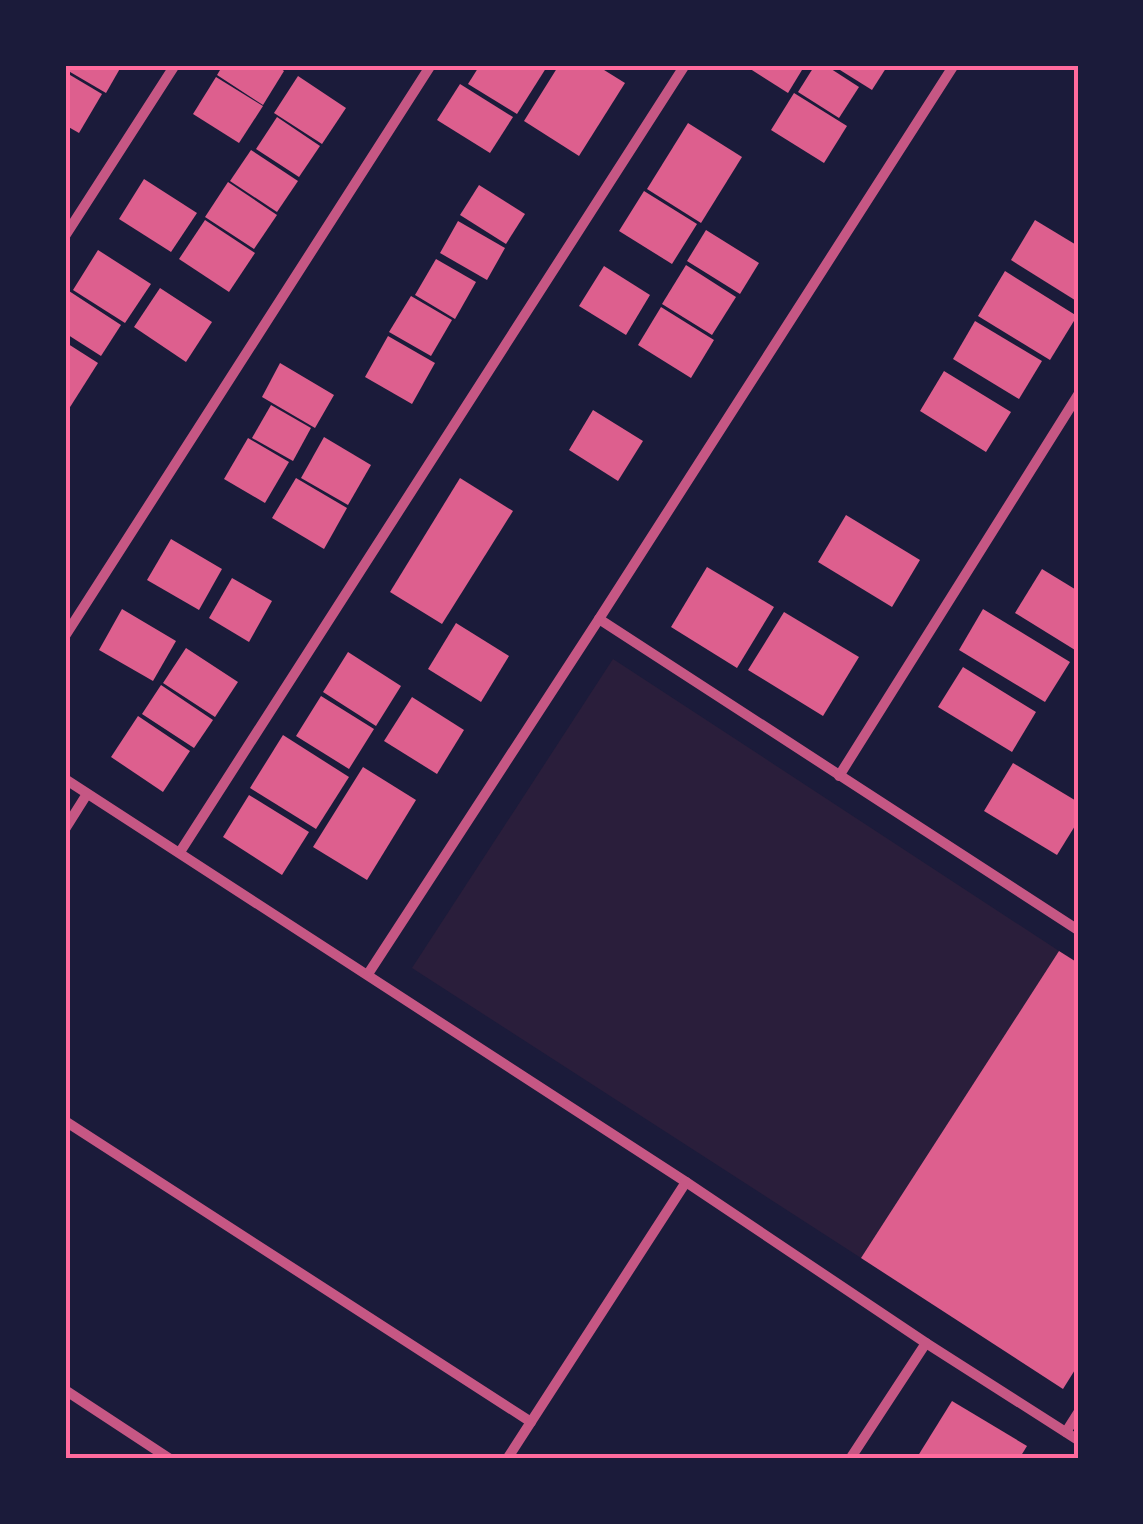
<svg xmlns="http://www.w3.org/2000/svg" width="1143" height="1524" viewBox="0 0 1143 1524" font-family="'Noto Sans',sans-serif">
<rect width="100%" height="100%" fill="#1b1b3a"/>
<!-- green -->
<polygon fill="#2a1e3b" points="613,659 1059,951 861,1258 412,968"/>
<!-- building -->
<g fill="#dd5f8e">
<polygon points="65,65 122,65 106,93 65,69"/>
<polygon points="223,65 276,65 284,71 263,105 217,75"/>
<polygon points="480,65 548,65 517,114 468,84"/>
<polygon points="559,65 596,65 625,83 579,156 524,121"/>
<polygon points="744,65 805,65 788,93"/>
<polygon points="815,65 825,65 859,87 839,118 798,92"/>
<polygon points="832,65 888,65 872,90"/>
<polygon points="65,72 102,94 79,133 65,125"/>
<polygon points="298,76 346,108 322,144 274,113"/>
<polygon points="216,77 263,106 239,143 193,114"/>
<polygon points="460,84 513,117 490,153 437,120"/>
<polygon points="794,93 847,126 824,163 771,130"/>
<polygon points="277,117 320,146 299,177 256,149"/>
<polygon points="688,123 742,157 701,223 647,189"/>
<polygon points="251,150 298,181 277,212 230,181"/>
<polygon points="144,179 197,213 171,252 119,219"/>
<polygon points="228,182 277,215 254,249 205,217"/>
<polygon points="479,185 525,214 506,244 460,215"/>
<polygon points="644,191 697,224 672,264 619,231"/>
<polygon points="205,220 255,253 229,292 179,259"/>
<polygon points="1035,220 1078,246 1078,302 1011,260"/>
<polygon points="458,221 505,248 487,280 440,253"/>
<polygon points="706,230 759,263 740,294 687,261"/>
<polygon points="98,250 151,284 125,323 73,290"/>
<polygon points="436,259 476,282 455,319 415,295"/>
<polygon points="686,265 736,297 712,335 662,304"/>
<polygon points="604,266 650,295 626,335 579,306"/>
<polygon points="1005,271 1077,316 1050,360 978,316"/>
<polygon points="160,288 212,322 186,362 134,327"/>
<polygon points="69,291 121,325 101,356 65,333 65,297"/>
<polygon points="411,296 452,320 431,356 389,332"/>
<polygon points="661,307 714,340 691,378 638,345"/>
<polygon points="975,321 1042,361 1019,399 953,359"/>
<polygon points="388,336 435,363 412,404 365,377"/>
<polygon points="65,342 98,363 65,415"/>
<polygon points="280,363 334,395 315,428 262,397"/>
<polygon points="944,371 1011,412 986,452 920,411"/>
<polygon points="271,405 311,428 293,461 252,438"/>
<polygon points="593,410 643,441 618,481 569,450"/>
<polygon points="324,437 371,465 348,505 301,478"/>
<polygon points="248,438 289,462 265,503 224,479"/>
<polygon points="296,478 347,508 324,549 272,518"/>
<polygon points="460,478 513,511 442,624 390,592"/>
<polygon points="846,515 920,560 892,607 818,562"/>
<polygon points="171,539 222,569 199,610 147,580"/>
<polygon points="707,567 774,607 737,668 671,627"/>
<polygon points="1042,569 1078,591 1078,645 1075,650 1015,613"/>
<polygon points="232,578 272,601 249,642 209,618"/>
<polygon points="122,609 176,641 153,681 99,650"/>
<polygon points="983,609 1070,662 1045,702 959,650"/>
<polygon points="784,612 859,657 823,716 748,670"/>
<polygon points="456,623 509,656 481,702 428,669"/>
<polygon points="186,648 238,682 215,717 163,683"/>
<polygon points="348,652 401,686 376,726 323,692"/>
<polygon points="963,667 1036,712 1012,752 938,707"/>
<polygon points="161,685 213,720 194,748 142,714"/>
<polygon points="321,696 374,729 349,769 296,736"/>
<polygon points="412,697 464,730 437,774 384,741"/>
<polygon points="138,716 190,751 163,792 111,757"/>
<polygon points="283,735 349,777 316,829 250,788"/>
<polygon points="1013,763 1078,802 1078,821 1057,855 984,811"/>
<polygon points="363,767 416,800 367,880 313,847"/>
<polygon points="249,795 309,832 282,875 223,837"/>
<polygon points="1059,951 1078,963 1078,1365 1063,1389 861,1258"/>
<polygon points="952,1401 1027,1446 1019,1459 916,1459"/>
</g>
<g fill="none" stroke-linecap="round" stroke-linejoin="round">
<!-- minor -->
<g stroke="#c65784" stroke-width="10">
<polyline points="65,236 175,65"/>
<polyline points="599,619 1078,930"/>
<polyline points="65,636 431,65"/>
<polyline points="839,776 1078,395"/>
<polyline points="65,779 686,1182 926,1343 1078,1440"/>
<polyline points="65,829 87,794"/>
<polyline points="180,852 685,65"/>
<polyline points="368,974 599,619 954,65"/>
<polyline points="65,1121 531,1422"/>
<polyline points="65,1390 170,1459"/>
<polyline points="1066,1432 1078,1413"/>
<polyline points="507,1459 686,1182"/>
<polyline points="850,1459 926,1343"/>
</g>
</g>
<!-- border -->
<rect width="1143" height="1524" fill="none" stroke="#1b1b3a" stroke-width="135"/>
<rect x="68" y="68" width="1008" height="1388" fill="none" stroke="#ff6b9d" stroke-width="4"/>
</svg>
